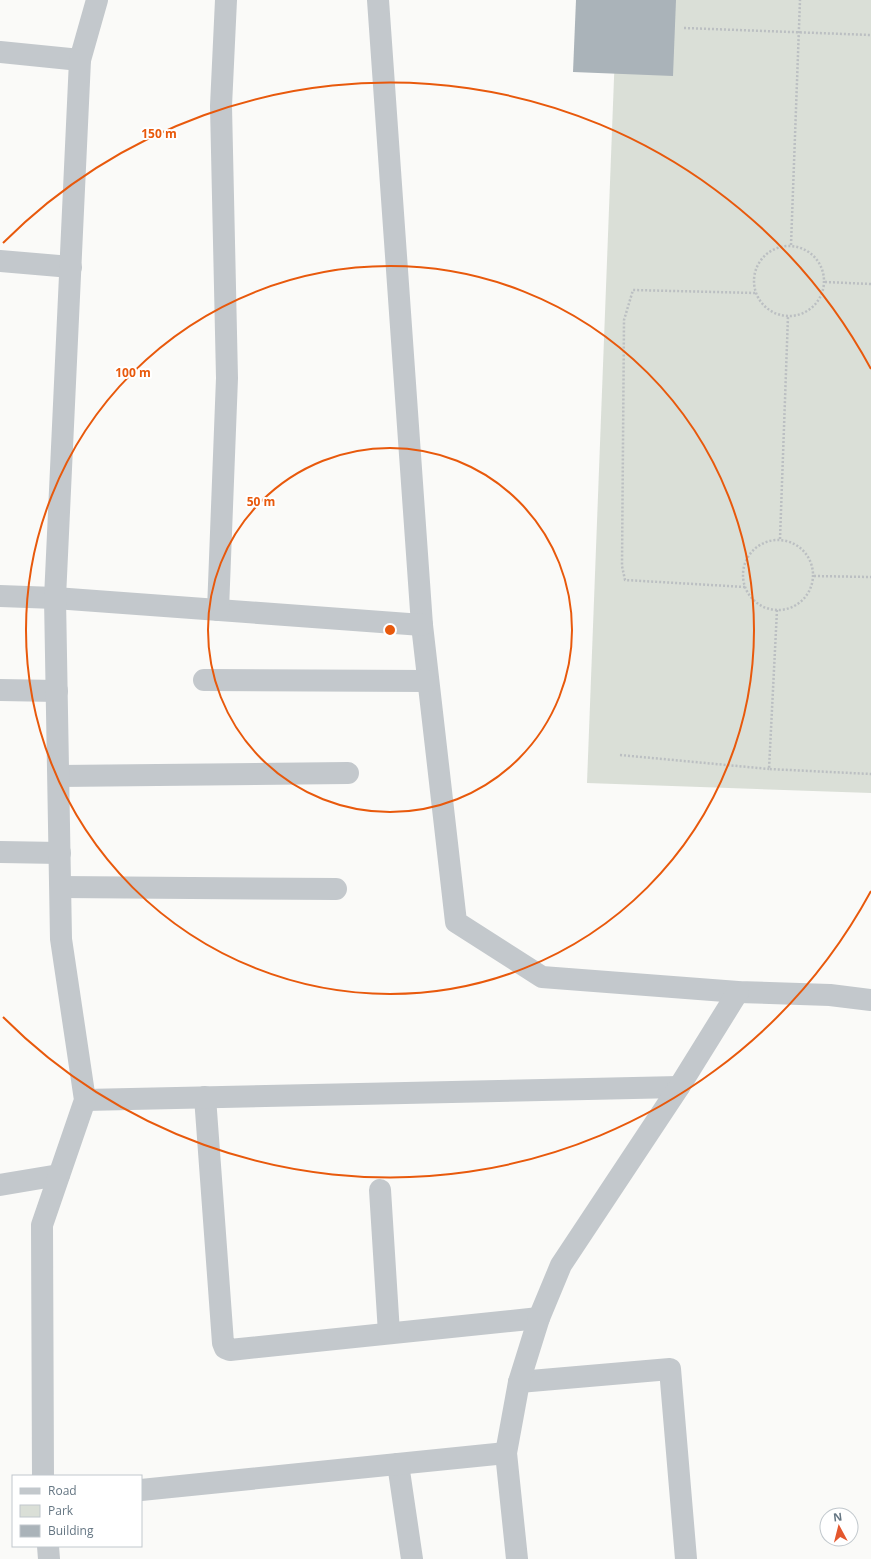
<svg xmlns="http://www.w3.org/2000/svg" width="871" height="1559" viewBox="0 0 871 1559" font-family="'Open Sans',sans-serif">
<rect width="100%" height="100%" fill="#fafaf8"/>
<!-- green -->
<polygon fill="#dadfd7" points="617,0 871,0 871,793 587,783"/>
<!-- building -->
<polygon fill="#aab3b9" points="576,0 676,0 673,76 573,72"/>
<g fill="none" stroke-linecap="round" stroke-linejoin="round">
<!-- path -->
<g stroke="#bbbfc2" stroke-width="2.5" stroke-dasharray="2 2" stroke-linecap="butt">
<polyline points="684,28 871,35"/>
<polyline points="791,245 800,0"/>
<circle cx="789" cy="281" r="35"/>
<polyline points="825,282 871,284"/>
<polyline points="780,539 788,316"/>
<circle cx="778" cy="575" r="35"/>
<polyline points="814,576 871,577"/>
<polyline points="745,587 625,580 622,566 624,320 633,290 756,293"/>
<polyline points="777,610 769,769 871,774"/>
<polyline points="620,755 769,769"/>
</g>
<!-- street -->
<g stroke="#c3c8cc" stroke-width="22">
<polyline points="378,0 422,625 456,922 542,977 738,992 830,995 871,1000"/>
<polyline points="0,52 80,60"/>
<polyline points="0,261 71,267"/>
<polyline points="0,596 55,598 422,625"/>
<polyline points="218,610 227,378 221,106 226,0"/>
<polyline points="204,680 428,681"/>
<polyline points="0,690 57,691"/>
<polyline points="59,776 348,773"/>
<polyline points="0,852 60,853"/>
<polyline points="61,887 336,889"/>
<polyline points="205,1097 223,1343 225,1348 230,1350 539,1318"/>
<polyline points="85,1100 679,1087"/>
<polyline points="0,1185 59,1175"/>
<polyline points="380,1190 389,1333"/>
<polyline points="519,1382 670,1369 686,1559"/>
<polyline points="398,1464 412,1559"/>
<polyline points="43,1476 42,1225 85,1100 61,939 55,598 80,60 97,0"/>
<polyline points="141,1490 506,1453"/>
<polyline points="48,1546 49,1559"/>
<polyline points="517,1559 506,1453 519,1382 539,1318 561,1265 679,1087 738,992"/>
</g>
</g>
<!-- distance rings -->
<g fill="none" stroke="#e8590c" stroke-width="2">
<circle cx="390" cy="630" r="182"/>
<circle cx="390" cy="630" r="364"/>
<path d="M871 891A547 547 0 0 1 3 1017M3 243A547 547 0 0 1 871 369"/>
</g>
<circle cx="390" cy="630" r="6" fill="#e8590c" stroke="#fff" stroke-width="2"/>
<g font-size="12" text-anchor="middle" font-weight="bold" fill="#e8590c" stroke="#fff" stroke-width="4" stroke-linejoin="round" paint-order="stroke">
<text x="159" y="138">150 m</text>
<text x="133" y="377">100 m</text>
<text x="261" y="506">50 m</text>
</g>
<!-- legend -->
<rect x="12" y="1475" width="130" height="72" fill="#ffffff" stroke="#c1c8cd"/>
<rect x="20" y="1488" width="20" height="6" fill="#c3c8cc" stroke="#c1c8cd"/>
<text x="48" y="1495" font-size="12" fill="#657683">Road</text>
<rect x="20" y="1505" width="20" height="12" fill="#dadfd7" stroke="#c1c8cd"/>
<text x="48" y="1515" font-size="12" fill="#657683">Park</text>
<rect x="20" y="1525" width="20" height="12" fill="#aab3b9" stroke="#c1c8cd"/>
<text x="48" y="1535" font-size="12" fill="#657683">Building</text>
<!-- north arrow -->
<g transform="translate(839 1527) rotate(353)"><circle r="19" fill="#ffffff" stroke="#c1c8cd"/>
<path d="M0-3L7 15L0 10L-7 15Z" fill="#e4572e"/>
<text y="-6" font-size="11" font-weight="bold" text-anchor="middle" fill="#657683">N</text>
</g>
</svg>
